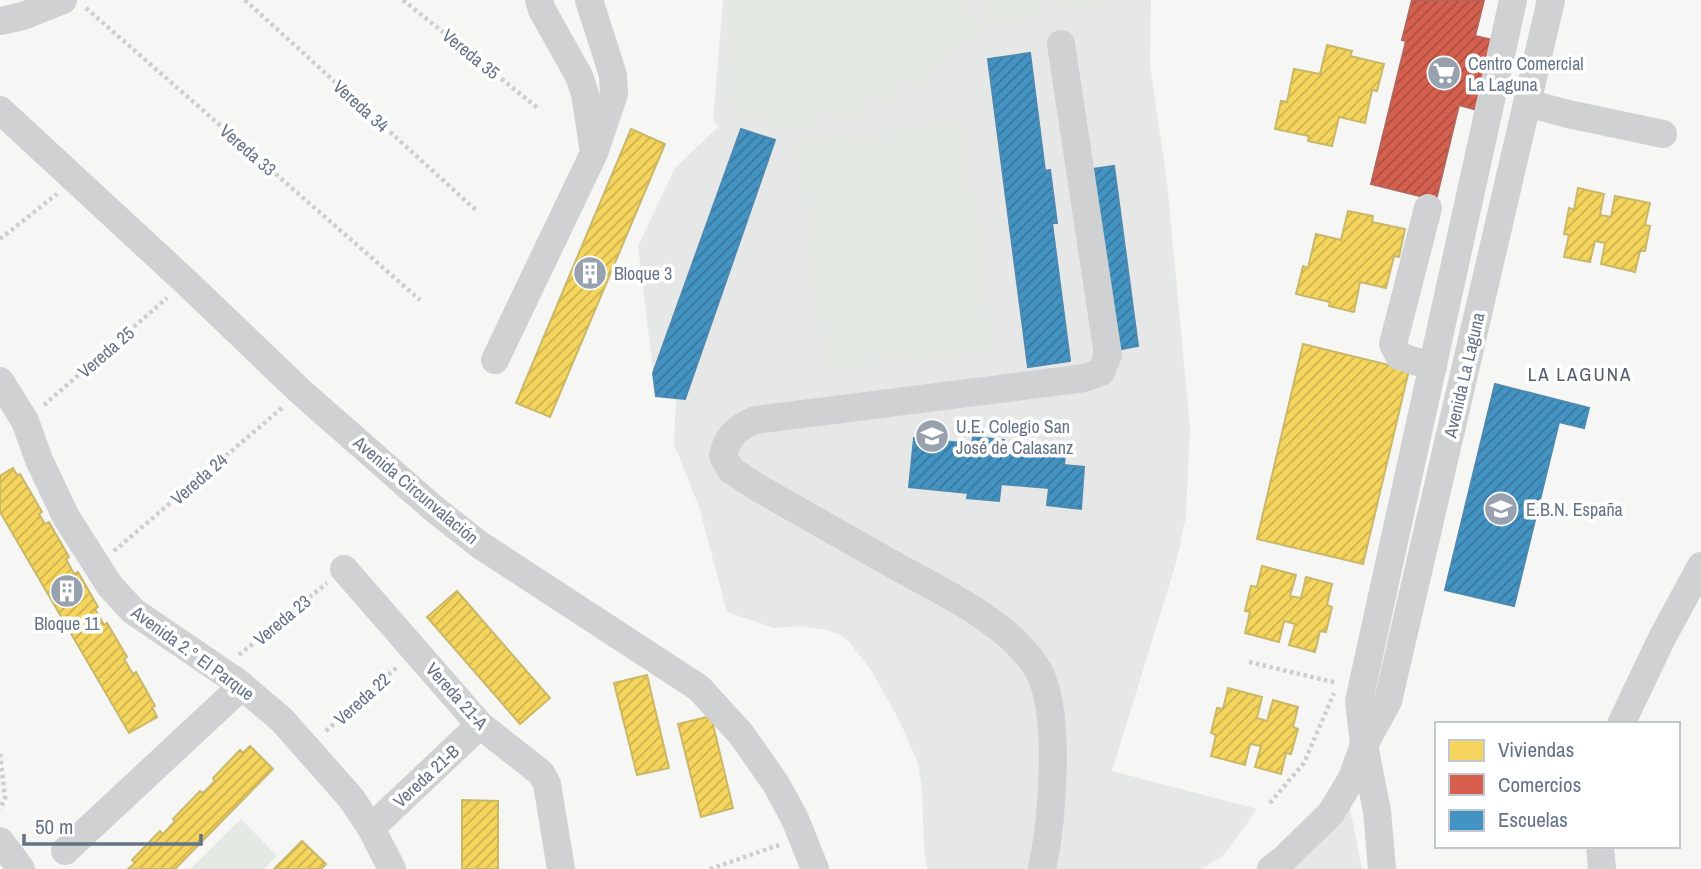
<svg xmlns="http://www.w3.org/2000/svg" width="1701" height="869" viewBox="0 0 1701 869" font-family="'Archivo Narrow',sans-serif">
<defs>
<pattern id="homes-hatch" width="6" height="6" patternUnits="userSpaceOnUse" patternTransform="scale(1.75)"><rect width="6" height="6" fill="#f6d55c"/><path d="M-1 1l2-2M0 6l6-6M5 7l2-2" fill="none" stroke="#cbb152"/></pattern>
<pattern id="shops-hatch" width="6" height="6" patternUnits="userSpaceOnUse" patternTransform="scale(1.75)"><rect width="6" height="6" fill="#d6604d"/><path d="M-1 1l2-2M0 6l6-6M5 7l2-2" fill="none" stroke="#a85044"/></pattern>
<pattern id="schools-hatch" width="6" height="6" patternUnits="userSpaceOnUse" patternTransform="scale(1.75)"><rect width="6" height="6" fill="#4393c3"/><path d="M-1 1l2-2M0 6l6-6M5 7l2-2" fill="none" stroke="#3a779c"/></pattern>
</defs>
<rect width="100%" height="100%" fill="#f6f6f5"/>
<!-- built -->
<g fill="#e6e7e7">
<polygon points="723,0 1151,0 1150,65 1167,182 1190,427 1188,471 1186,517 1176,563 1112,771 1257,809 1224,855 1202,869 927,869 924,849 922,789 918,764 900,722 871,670 849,642 841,635 826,630 800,626 774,628 727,612 699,507 674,444 676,398 656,396 638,246 675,168 719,126 713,122"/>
<polygon points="1350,808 1362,869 1291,869"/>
</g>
<!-- grass -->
<g fill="#e5e9e3">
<polygon points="728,0 965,0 985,38 961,42 924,81 891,102 836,123 811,129 782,131 743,118 720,89"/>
<polygon points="977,0 1099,0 1096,7 990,23"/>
<polygon points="965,120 995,351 823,373 794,141"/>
<polygon points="241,819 277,856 264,869 190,869"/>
</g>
<!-- homes -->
<g fill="url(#homes-hatch)" stroke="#cab869" stroke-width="2">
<polygon points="1327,45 1352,51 1350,56 1384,64 1377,91 1372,90 1365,123 1339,117 1332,146 1308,141 1309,136 1275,129 1281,101 1287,102 1294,69 1320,74"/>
<polygon points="631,129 665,144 550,417 516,403"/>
<polygon points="1578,188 1604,194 1600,215 1611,217 1615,196 1650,203 1645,225 1650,226 1645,251 1640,251 1635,272 1601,264 1605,243 1595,241 1590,262 1564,257 1569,235 1564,234 1569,208 1574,210"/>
<polygon points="1348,211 1373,216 1372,222 1405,229 1399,257 1394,256 1386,288 1360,282 1354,312 1329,306 1330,302 1296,294 1303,266 1308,268 1316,234 1341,240"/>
<polygon points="1303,344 1409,370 1363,564 1257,539"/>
<polygon points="13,468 17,475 20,474 42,512 39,514 45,524 49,522 69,557 66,559 74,574 78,572 98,607 95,609 104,625 107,623 127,657 124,659 133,674 136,672 155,706 152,707 157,717 129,733 0,512 0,476"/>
<polygon points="1262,566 1296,575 1290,596 1301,598 1306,577 1332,584 1327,605 1332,607 1326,632 1320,631 1315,652 1289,645 1295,624 1284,621 1279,642 1245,633 1250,612 1245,611 1251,586 1257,587"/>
<polygon points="457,591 550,698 520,724 427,617"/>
<polygon points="647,675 669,768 637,775 614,683"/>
<polygon points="1228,688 1262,697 1257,718 1267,721 1273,700 1298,707 1293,727 1298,729 1291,754 1286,753 1281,774 1255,767 1261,746 1250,744 1245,765 1211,756 1216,735 1211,733 1217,708 1223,709"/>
<polygon points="711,716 733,808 701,817 678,724"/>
<polygon points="250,746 273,769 175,869 128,869 135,863 132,860 160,831 163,834 175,821 173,819 200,791 203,793 215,781 213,778 240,750 243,753"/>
<polygon points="462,800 498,801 498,869 462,869"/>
<polygon points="302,841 326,864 321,869 274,869"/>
</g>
<!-- shops -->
<polygon fill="url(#shops-hatch)" stroke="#b4665e" stroke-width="2" points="1412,0 1484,0 1475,36 1497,41 1481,111 1459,105 1436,200 1371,184 1406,41 1402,40"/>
<!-- schools -->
<g fill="url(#schools-hatch)" stroke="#4d89b1" stroke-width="2">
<polygon points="1030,53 1045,171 1050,170 1057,223 1052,223 1070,361 1028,367 988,59"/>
<polygon points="741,129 775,140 685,399 656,396 653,373"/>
<polygon points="1114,166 1138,346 1116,350 1092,169"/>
<polygon points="1495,384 1589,408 1584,428 1559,422 1514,606 1445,590"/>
<polygon points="973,437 1004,440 1003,454 1028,456 1029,442 1066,445 1064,465 1084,467 1081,509 1047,505 1049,488 1001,484 999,501 967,498 968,493 909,487 914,438 972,444"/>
</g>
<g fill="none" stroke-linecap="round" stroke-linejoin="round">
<!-- path -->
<g stroke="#cececf" stroke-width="4.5" stroke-dasharray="3.5 3.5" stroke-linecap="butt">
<polyline points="245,0 478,212"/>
<polyline points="403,0 539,109"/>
<polyline points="86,8 420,300"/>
<polyline points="0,239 57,194"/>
<polyline points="44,405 167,298"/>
<polyline points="114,551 283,407"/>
<polyline points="239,655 327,583"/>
<polyline points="1249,662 1337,683"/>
<polyline points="326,731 397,667"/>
<polyline points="0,754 5,798 0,809"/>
<polyline points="1270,803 1304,763 1334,693"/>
<polyline points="710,869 779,845"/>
</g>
<!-- minor -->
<g stroke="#d0d1d2" stroke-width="28">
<polyline points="539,0 542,10 579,76 585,94 593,146"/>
<polyline points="0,21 23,16 63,0"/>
<polyline points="1527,103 1568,114 1663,134"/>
<polyline points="0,110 186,282 301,392 433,508 480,545 699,688 741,734 776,784 795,819 815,869"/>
<polyline points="1428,208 1393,344 1399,356 1433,367"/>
<polyline points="495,360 594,153 614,94 613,75 589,0"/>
<polyline points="0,381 25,421 39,460 66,517 110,586 133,611 236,681 282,720 351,798 371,828 392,869"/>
<polyline points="344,569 480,725 541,773 547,784 561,869"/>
<polyline points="1621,724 1662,638 1701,566"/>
<polyline points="371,828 480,725"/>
<polyline points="0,841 21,869"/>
<polyline points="1600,846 1602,869"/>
<polyline points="65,851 242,686"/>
<path d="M1042 869C1052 822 1062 712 1038 670 1010 622 940 591 894 565 849 539 804 514 760 489L731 470 723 456C727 436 737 428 755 420L1085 378 1101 372 1108 355 1061 44"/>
<polyline points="1271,869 1284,859 1331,813 1352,778 1364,745 1388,701 1551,0"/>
<polyline points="1382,869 1377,811 1364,745 1359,701 1513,0"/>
</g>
</g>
<!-- icons -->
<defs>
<g id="supermarket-disc" transform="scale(1.75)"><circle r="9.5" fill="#98a1ae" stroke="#fff"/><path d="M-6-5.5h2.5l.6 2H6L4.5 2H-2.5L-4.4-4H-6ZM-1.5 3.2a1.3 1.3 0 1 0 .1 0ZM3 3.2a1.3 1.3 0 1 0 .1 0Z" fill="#fff"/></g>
<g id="building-disc" transform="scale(1.75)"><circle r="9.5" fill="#98a1ae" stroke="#fff"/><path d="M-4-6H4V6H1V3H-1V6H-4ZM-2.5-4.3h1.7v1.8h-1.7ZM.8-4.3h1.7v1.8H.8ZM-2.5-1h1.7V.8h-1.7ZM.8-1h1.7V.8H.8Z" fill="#fff"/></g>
<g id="school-disc" transform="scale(1.75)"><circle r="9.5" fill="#98a1ae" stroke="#fff"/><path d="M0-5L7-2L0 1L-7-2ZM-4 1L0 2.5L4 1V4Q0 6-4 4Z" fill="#fff"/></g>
</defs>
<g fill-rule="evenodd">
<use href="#supermarket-disc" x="1444" y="73"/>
<use href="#building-disc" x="590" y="273"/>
<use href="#school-disc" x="932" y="436"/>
<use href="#school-disc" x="1501" y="509"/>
<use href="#building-disc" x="67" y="591"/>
</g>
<g text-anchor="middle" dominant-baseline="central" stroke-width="7" stroke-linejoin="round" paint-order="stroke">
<!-- street labels -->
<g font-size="18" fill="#657387" stroke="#fff">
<text transform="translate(471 54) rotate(39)">Vereda 35</text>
<text transform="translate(361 106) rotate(42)">Vereda 34</text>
<text transform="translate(248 150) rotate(41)">Vereda 33</text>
<text transform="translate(106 352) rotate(-41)">Vereda 25</text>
<text transform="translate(1464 375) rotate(-77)">Avenida La Laguna</text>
<text transform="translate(199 479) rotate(-41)">Vereda 24</text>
<text transform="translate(416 490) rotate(40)">Avenida Circunvalación</text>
<text transform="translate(282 620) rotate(-40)">Vereda 23</text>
<text transform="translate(193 653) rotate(36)">Avenida 2.° El Parque</text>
<text transform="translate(457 696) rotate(48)">Vereda 21-A</text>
<text transform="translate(362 699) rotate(-42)">Vereda 22</text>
<text transform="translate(426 776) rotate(-43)">Vereda 21-B</text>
</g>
<!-- poi labels -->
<g font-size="18" fill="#657387" stroke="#fff" text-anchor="start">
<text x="1468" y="63">Centro Comercial<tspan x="1468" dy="21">La Laguna</tspan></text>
<text x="614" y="273">Bloque 3</text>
<text x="956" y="426">U.E. Colegio San<tspan x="956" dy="21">José de Calasanz</tspan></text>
<text x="1526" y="509">E.B.N. España</text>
<text x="67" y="623" text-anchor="middle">Bloque 11</text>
</g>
<!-- neighbourhood labels -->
<g font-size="19" letter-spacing="2" fill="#535d6b" stroke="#fff">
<text x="1580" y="374">LA LAGUNA</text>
</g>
</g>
<!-- legend -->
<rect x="1435" y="722" width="245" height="126" fill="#ffffff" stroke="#c1c7cf" stroke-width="2"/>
<rect x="1449" y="740" width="35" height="21" fill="#f6d55c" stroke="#c1c7cf" stroke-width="2"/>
<text x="1498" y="757" font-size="21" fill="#657387">Viviendas</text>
<rect x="1449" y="774" width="35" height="21" fill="#d6604d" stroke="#c1c7cf" stroke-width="2"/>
<text x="1498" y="792" font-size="21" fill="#657387">Comercios</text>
<rect x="1449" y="810" width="35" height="21" fill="#4393c3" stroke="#c1c7cf" stroke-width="2"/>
<text x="1498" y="827" font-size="21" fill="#657387">Escuelas</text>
<!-- scale -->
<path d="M24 834v10h177v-10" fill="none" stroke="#657387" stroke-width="3.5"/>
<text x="35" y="834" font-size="21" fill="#657387" stroke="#ffffff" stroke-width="5" paint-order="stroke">50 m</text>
</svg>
